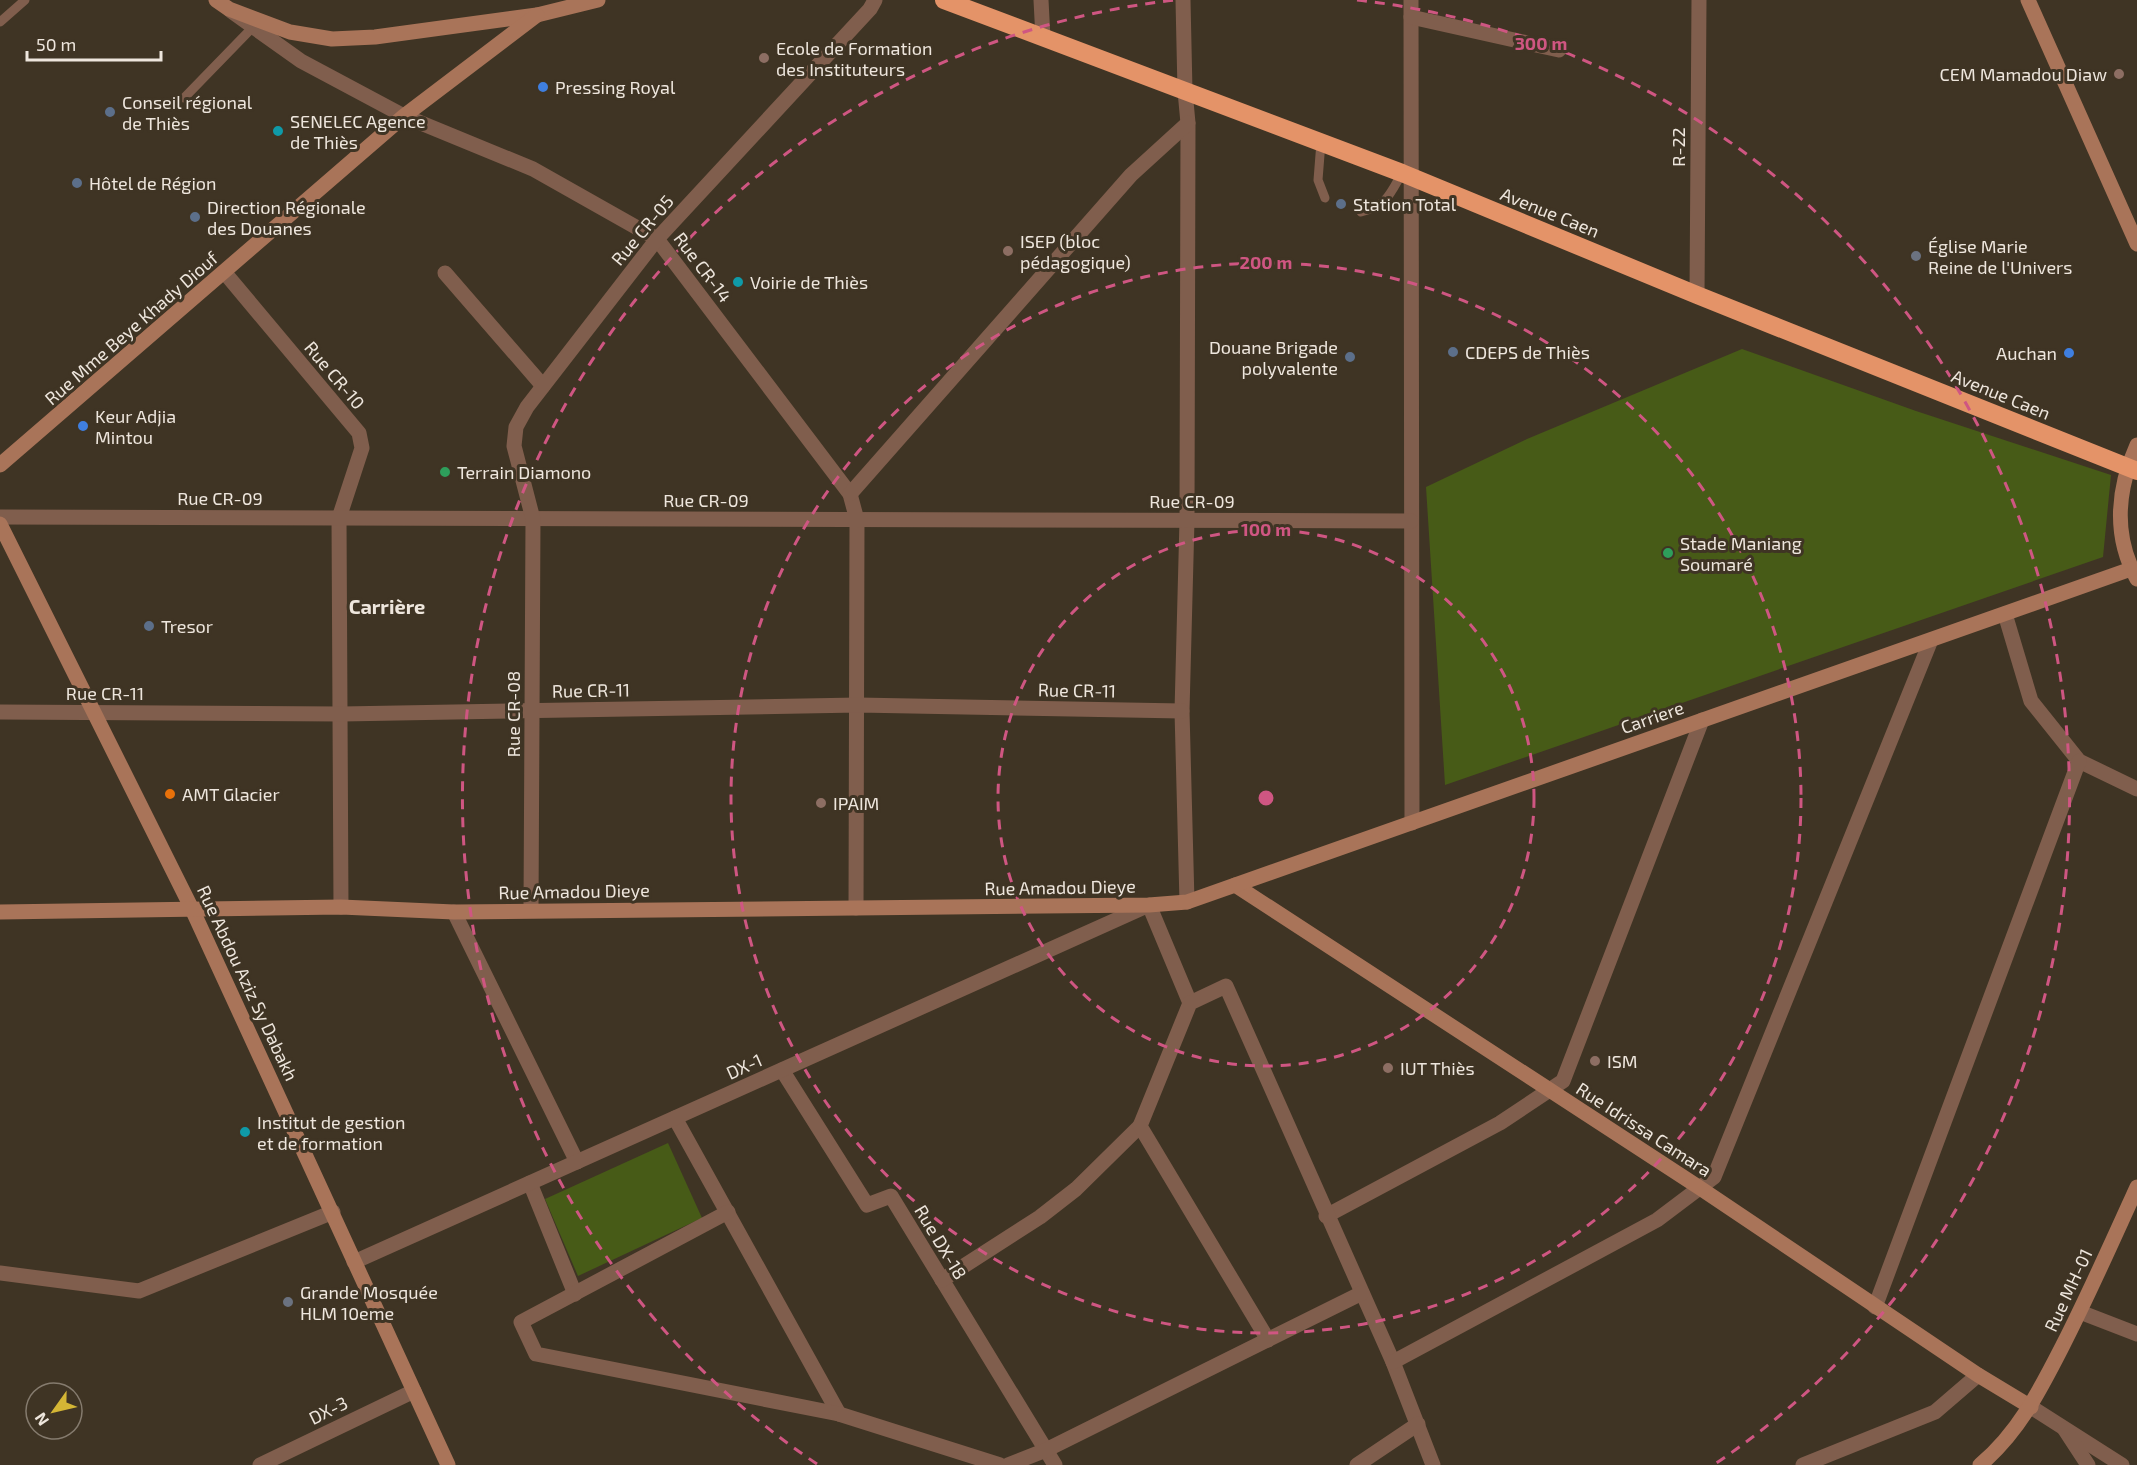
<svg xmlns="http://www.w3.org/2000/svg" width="2137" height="1465" viewBox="0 0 2137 1465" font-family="'Exo 2',sans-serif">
<rect width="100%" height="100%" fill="#3f3424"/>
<!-- green -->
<g fill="#475b17">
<polygon points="1742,349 1916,411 2111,475 2103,557 1445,785 1426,487 1527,439"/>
<polygon points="668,1143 702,1218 578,1276 545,1199"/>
</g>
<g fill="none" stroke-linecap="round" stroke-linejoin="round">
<!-- lane -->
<g stroke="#805e4d" stroke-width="9">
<polyline points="0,22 25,0"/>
<polyline points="184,98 252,28"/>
<polyline points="1321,142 1318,180 1325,198"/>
<path d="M1361 212C1387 205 1389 196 1402 173"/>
</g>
<!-- street -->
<g stroke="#805e4d" stroke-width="15">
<polyline points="1041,0 1043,38"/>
<polyline points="1183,0 1185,91 1188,123 1187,520 1182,711 1187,902"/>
<polyline points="1411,0 1412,823"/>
<polyline points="231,11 301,61 404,116 533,169 657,239 850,494 857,520 856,908"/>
<polyline points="1411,17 1559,50"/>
<polyline points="225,273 359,433 362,448 339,518 341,907"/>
<polyline points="445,273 543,386"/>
<polyline points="1697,295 1699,0"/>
<polyline points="850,494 1131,175 1188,123"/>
<polyline points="0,517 1411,521"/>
<polyline points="2005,614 2031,701 2079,761 2137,789"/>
<polyline points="0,712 342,714 858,705 1182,711"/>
<polyline points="531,910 533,519 514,446 516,427 527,407 657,239 870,9 875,0"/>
<polyline points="454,912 577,1162"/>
<polyline points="782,1070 867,1205 891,1196 1055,1465"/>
<polyline points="675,1118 839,1414"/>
<polyline points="530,1183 575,1294"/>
<polyline points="728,1212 521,1322 536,1354 839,1414 1000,1465"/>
<polyline points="1326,1216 1500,1123 1563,1081 1702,720"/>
<polyline points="354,1262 1149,905 1190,1003"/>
<polyline points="0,1273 139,1291 333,1212"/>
<polyline points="942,1280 1040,1217 1076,1189 1140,1126"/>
<polyline points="1875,1307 2079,761"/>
<polyline points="2080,1312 2137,1334"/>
<polyline points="1268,1340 1140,1126 1190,1003 1226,986 1393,1362 1433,1465"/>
<polyline points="1393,1362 1657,1220 1714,1177 1931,640"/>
<polyline points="2031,1407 2122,1465"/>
<polyline points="2065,1430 2088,1465"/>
<polyline points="260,1465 414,1391"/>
<polyline points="1008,1465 1046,1450 1362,1293"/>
<polyline points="1357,1465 1418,1424"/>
<polyline points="1803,1465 1935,1412 1978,1375"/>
</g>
<!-- secondary -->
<g stroke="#a97459" stroke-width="15">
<polyline points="216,0 229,9 290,32 332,39 375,37 537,15 598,0"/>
<polyline points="2028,0 2137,244"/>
<path d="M2137 445C2117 489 2113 536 2137 579"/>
<polyline points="0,465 404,116 537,15"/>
<polyline points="0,524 192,909 448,1465"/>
<polyline points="1235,885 1700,1188 1978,1375 2031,1407"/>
<polyline points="0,912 341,907 454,912 1149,905 1187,902 2131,569"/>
<path d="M1980 1465C2019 1432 2040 1390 2063 1345 2089 1294 2113 1240 2137 1187"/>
</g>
<!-- highway -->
<polyline stroke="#e49368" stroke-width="18" points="944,0 1402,173 1697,295 2137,471"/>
</g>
<!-- distance rings -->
<g fill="none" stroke="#cf5682" stroke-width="3" stroke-dasharray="10 8">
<circle cx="1266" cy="798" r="268"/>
<circle cx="1266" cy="798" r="535"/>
<path d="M817 1464A803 803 0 0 1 1175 0M1357 0A803 803 0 0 1 1715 1464"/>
</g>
<!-- markers -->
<g fill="#8d6e63" stroke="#3f3424" stroke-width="2">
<circle cx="764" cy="58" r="6"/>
<circle cx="2119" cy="74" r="6"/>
<circle cx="1008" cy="251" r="6"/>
<circle cx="821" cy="803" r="6"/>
<circle cx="1595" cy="1061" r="6"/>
<circle cx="1388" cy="1068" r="6"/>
</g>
<g fill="#3f7fe0" stroke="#3f3424" stroke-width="2">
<circle cx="543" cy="87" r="6"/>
<circle cx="2069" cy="353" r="6"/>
<circle cx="83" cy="426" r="6"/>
</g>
<g fill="#5c6f8a" stroke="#3f3424" stroke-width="2">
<circle cx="110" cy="112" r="6"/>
<circle cx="77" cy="183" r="6"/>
<circle cx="1341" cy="204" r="6"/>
<circle cx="195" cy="217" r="6"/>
<circle cx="1453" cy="352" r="6"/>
<circle cx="1350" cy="357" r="6"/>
<circle cx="149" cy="626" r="6"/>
</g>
<g fill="#0f9aa8" stroke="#3f3424" stroke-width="2">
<circle cx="278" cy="131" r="6"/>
<circle cx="738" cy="282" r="6"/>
<circle cx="245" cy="1132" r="6"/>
</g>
<g fill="#6b7280" stroke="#3f3424" stroke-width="2">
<circle cx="1916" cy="256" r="6"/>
<circle cx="288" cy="1302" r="6"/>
</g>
<g fill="#2e9e5b" stroke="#3f3424" stroke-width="2">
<circle cx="445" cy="472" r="6"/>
<circle cx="1668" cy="553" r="6"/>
</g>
<circle fill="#e8710a" stroke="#3f3424" stroke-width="2" cx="170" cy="794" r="6"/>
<g text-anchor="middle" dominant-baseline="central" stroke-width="6" stroke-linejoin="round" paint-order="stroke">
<!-- poi labels -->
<g font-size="18" fill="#eee6dd" stroke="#3f3424" text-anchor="start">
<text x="776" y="48">Ecole de Formation<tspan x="776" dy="21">des Instituteurs</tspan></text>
<text x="2107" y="74" text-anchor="end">CEM Mamadou Diaw</text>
<text x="555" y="87">Pressing Royal</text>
<text x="122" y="102">Conseil régional<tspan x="122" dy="21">de Thiès</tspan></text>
<text x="290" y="121">SENELEC Agence<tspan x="290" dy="21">de Thiès</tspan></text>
<text x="89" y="183">Hôtel de Région</text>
<text x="1353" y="204">Station Total</text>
<text x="207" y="207">Direction Régionale<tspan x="207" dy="21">des Douanes</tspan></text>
<text x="1020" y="241">ISEP (bloc<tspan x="1020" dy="21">pédagogique)</tspan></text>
<text x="1928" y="246">Église Marie<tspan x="1928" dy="21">Reine de l'Univers</tspan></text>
<text x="750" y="282">Voirie de Thiès</text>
<text x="1338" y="347" text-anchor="end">Douane Brigade<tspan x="1338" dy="21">polyvalente</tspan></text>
<text x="1465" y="352">CDEPS de Thiès</text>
<text x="2057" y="353" text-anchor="end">Auchan</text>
<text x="95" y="416">Keur Adjia<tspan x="95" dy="21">Mintou</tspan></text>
<text x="457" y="472">Terrain Diamono</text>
<text x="1680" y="543">Stade Maniang<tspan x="1680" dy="21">Soumaré</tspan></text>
<text x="161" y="626">Tresor</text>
<text x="182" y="794">AMT Glacier</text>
<text x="833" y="803">IPAIM</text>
<text x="1607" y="1061">ISM</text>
<text x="1400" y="1068">IUT Thiès</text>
<text x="257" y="1122">Institut de gestion<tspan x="257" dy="21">et de formation</tspan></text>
<text x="300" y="1292">Grande Mosquée<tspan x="300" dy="21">HLM 10eme</tspan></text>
</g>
<!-- street labels -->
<g font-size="18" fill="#eee6dd" stroke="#3f3424">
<text transform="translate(1678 147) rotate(-90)">R-22</text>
<text transform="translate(1550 212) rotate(22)">Avenue Caen</text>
<text transform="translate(642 230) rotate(-50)">Rue CR-05</text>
<text transform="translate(703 267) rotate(53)">Rue CR-14</text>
<text transform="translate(131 328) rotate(-41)">Rue Mme Beye Khady Diouf</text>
<text transform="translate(335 375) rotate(50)">Rue CR-10</text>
<text transform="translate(2001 394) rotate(22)">Avenue Caen</text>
<text x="220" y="498">Rue CR-09</text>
<text x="706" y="500">Rue CR-09</text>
<text x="1192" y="501">Rue CR-09</text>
<text transform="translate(591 690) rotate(-1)">Rue CR-11</text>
<text transform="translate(1077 690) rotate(1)">Rue CR-11</text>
<text x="105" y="693">Rue CR-11</text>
<text transform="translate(513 714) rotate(-90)">Rue CR-08</text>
<text transform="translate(1652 717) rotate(-19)">Carriere</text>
<text transform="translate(1060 887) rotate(-1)">Rue Amadou Dieye</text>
<text transform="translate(574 891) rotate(-1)">Rue Amadou Dieye</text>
<text transform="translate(248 983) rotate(65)">Rue Abdou Aziz Sy Dabakh</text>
<text transform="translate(744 1066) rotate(-24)">DX-1</text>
<text transform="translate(1644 1129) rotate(33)">Rue Idrissa Camara</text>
<text transform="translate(941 1242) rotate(59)">Rue DX-18</text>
<text transform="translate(2068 1290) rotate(-65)">Rue MH-01</text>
<text transform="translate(328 1410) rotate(-26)">DX-3</text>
</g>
<!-- neighbourhood labels -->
<g font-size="20" font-weight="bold" fill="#eee6dd" stroke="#3f3424">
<text x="387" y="606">Carrière</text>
</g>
</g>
<circle cx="1266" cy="798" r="9" fill="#cf5682" stroke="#3f3424" stroke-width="3"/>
<g font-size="18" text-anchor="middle" font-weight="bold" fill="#cf5682" stroke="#3f3424" stroke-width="6" stroke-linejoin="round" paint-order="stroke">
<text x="1541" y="50">300 m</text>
<text x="1266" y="269">200 m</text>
<text x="1266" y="536">100 m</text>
</g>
<!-- north arrow -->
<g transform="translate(54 1411) rotate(236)"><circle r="28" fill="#3f3424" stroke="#857b6e" stroke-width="1.5"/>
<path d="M0-4.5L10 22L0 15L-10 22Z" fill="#d4b635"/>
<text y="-9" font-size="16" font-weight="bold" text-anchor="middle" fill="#eee6dd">N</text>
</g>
<!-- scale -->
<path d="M27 51v9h134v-9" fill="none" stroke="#eee6dd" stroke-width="3"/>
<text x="36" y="51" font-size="18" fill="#eee6dd" stroke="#3f3424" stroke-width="4.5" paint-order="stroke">50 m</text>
</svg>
